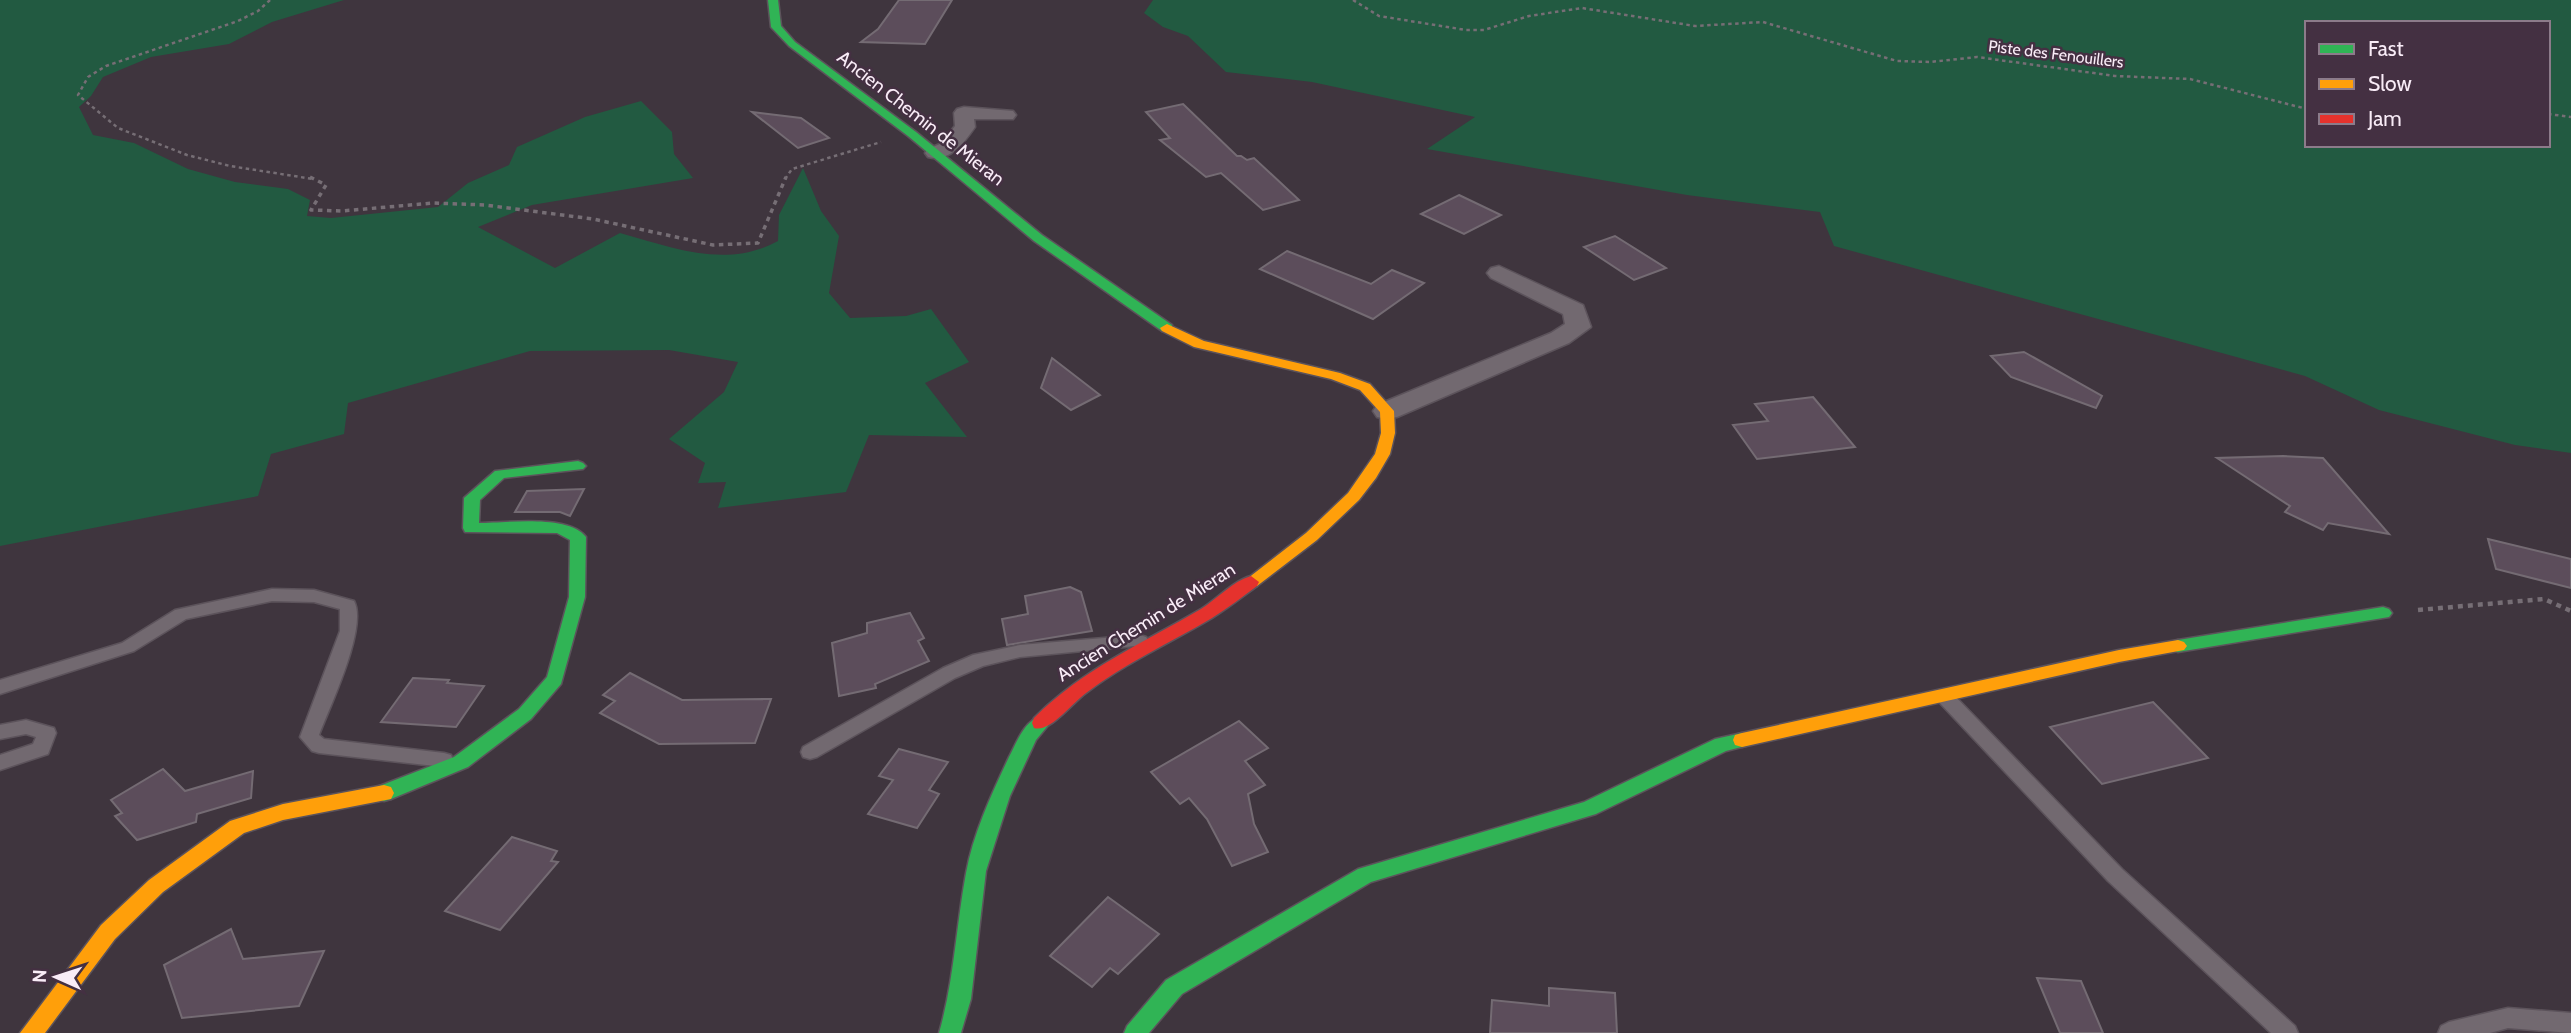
<svg xmlns="http://www.w3.org/2000/svg" width="2571" height="1033" viewBox="0 0 2571 1033" font-family="Cabin,sans-serif">
<rect width="100%" height="100%" fill="#3f353e"/>
<!-- green -->
<g fill="#225a41" fill-rule="evenodd">
<path d="M0 0H344L272 22 229 44 151 57 103 77 91 96 79 107 93 135 134 143 188 169 235 182 288 189 310 200 307 216 331 218 438 207 468 183 509 165 517 147 585 117 641 101 672 132 674 154 693 178 532 205 478 227 555 268 620 233C674 248 726 269 778 241L779 215 803 168 821 211 839 236 829 293 850 318 906 316 931 309 969 362 925 383 967 437 869 435 846 492 718 508 726 482 698 483 705 463 669 439 724 392 738 362 669 350 530 351 348 403 344 434 271 454 258 496 0 546Z"/>
<path d="M1153 0H2571V453L2515 445 2379 410 2305 376 1834 246 1820 212 1687 195 1427 149 1475 117 1312 82 1226 72 1188 36 1163 27 1144 13ZM2307 23H2548V145H2307Z"/>
</g>
<!-- building -->
<g fill="#5c4d5b" stroke="#746b73" stroke-width="2">
<polygon points="899,0 952,0 925,44 861,42 878,29"/>
<polygon points="1183,104 1237,156 1241,156 1247,160 1254,158 1299,200 1263,210 1221,173 1206,177 1160,140 1170,138 1146,112"/>
<polygon points="752,112 801,118 829,138 798,148"/>
<polygon points="1459,195 1501,215 1464,234 1421,214"/>
<polygon points="1615,236 1666,268 1634,280 1584,247"/>
<polygon points="1287,251 1371,284 1392,270 1424,283 1373,319 1260,269"/>
<polygon points="2024,352 2102,396 2096,408 2011,377 1991,356"/>
<polygon points="1052,358 1100,395 1071,410 1041,388"/>
<polygon points="1813,397 1855,447 1757,459 1733,425 1768,421 1755,404"/>
<polygon points="2283,456 2323,458 2389,534 2328,523 2323,530 2285,512 2290,506 2217,458"/>
<polygon points="584,489 570,516 560,512 515,512 527,491"/>
<polygon points="2488,539 2571,559 2571,588 2496,569"/>
<polygon points="1070,587 1081,592 1092,631 1007,645 1002,619 1028,614 1025,596"/>
<polygon points="910,613 924,638 918,641 929,661 875,684 876,688 839,696 832,643 867,633 867,623"/>
<polygon points="630,673 682,700 771,699 755,743 659,744 600,713 615,701 603,695"/>
<polygon points="413,678 449,680 447,683 484,686 456,727 381,722"/>
<polygon points="2153,702 2208,758 2102,784 2050,727"/>
<polygon points="1239,721 1268,748 1245,761 1265,785 1248,794 1254,824 1268,852 1232,866 1207,819 1189,798 1180,804 1151,772"/>
<polygon points="899,749 948,762 929,790 939,794 917,828 868,814 893,780 879,776"/>
<polygon points="163,769 185,791 253,771 251,798 197,814 196,822 137,840 115,816 122,813 111,800"/>
<polygon points="512,837 557,851 551,861 558,862 500,930 445,911"/>
<polygon points="1108,897 1159,934 1118,974 1110,968 1092,987 1050,956"/>
<polygon points="231,929 243,959 324,951 299,1006 182,1018 164,965"/>
<polygon points="2037,978 2081,981 2103,1033 2060,1033"/>
<polygon points="1549,988 1615,993 1617,1033 1490,1033 1492,1000 1549,1006"/>
</g>
<g fill="none" stroke-linecap="round" stroke-linejoin="round">
<!-- lane casing -->
<g stroke="#5c535b" stroke-width="3">
<g id="lane">
<path d="M272 589 314 590 354 601C368 627 330 706 319 735L324 739 444 753 451 755 453 760 451 765 444 767 319 753 312 751 300 737 340 631V609L314 602 272 601 186 619 134 651 0 694V680L122 643 175 610Z"/>
<polygon points="1140,635 1146,637 1149,641 1146,645 1020,657 983,666 955,678 817,757 810,759 803,757 801,752 803,747 943,668 973,655 1020,645"/>
<polygon points="1944,689 1950,691 2122,869 2295,1026 2298,1033 2271,1033 2108,881 1938,701 1935,696 1938,691"/>
<polygon points="26,720 54,728 56,733 48,754 0,770 0,755 33,744 36,737 26,734 0,739 0,725"/>
<polygon points="2508,1008 2571,1013 2571,1033 2508,1028 2490,1033 2438,1033 2441,1026 2449,1022"/>
</g>
</g>
<!-- street casing -->
<g stroke="#5c535b" stroke-width="3">
<g id="street">
<path d="M964 107 1013 111 1016 115 1013 119H974L975 127C964 143 949 163 928 157L925 153 928 149 940 144 955 126 954 113 957 109Z"/>
<polygon points="1499,266 1583,305 1591,327 1569,343 1397,417 1387,419 1377,417 1373,411 1377,405 1551,333 1565,324 1563,314 1491,278 1487,273 1491,268"/>
</g>
</g>
<!-- fast casing -->
<g stroke="#5c535b" stroke-width="3">
<g id="fast">
<polygon points="768,0 778,0 781,26 795,42 916,132 1042,235 1172,325 1172,331 1162,331 1034,241 908,136 789,46 771,27"/>
<path d="M578 461 583 463 586 466 583 469 504 478 480 500 479 523C506 523 568 514 586 537L585 597 561 684 531 719 468 767 391 799 384 801 377 799 374 793 377 787 454 757 519 709 547 677 569 597 570 540 557 533 465 532 463 528 464 498 495 471Z"/>
<polygon points="2383,607 2389,609 2392,613 2389,617 2178,652 2172,650 2169,646 2172,642 2178,640"/>
<path d="M1041 716 1048 718 1050 723 1036 740 1010 796 986 871 971 999 961 1033H939C954 981 956 927 966 873 973 834 992 793 1009 757 1017 742 1024 721 1041 716Z"/>
<polygon points="1742,733 1749,735 1751,740 1749,745 1726,751 1596,814 1371,882 1182,994 1149,1033 1124,1033 1127,1026 1166,980 1358,869 1584,802 1715,739"/>
</g>
</g>
<!-- slow casing -->
<g stroke="#5c535b" stroke-width="3">
<g id="slow">
<polygon points="1167,324 1204,341 1340,373 1370,384 1394,411 1395,433 1390,454 1376,478 1359,500 1317,540 1257,586 1245,586 1243,582 1306,533 1348,493 1375,454 1381,433 1380,412 1360,390 1331,379 1194,347 1162,331 1160,328"/>
<polygon points="2178,640 2184,642 2187,646 2184,650 2119,662 1742,747 1735,745 1733,740 1735,735 1742,733 2119,650"/>
<polygon points="384,785 391,787 394,793 391,799 283,820 244,833 163,892 115,939 45,1033 20,1033 101,925 149,880 230,821 283,804"/>
</g>
</g>
<!-- jam casing -->
<g stroke="#5c535b" stroke-width="3">
<path id="jam" d="M1251 576 1259 582 1257 586C1242 597 1228 608 1212 618 1170 643 1125 663 1086 693 1072 703 1050 733 1034 728L1032 723 1034 718C1083 669 1143 643 1201 609 1217 599 1233 581 1251 576Z"/>
</g>
<!-- path-far2 -->
<g stroke="#766e75" stroke-width="2.5" stroke-dasharray="3.5 3.5" stroke-linecap="butt">
<polyline points="270,0 258,11 238,21 106,66 88,77 78,95 118,128 187,155 230,166 313,179"/>
<polyline points="1353,0 1379,16 1466,30 1484,30 1529,16 1582,8 1695,26 1763,22 1897,61 1930,62 1977,57 2115,76 2190,79 2307,109"/>
<polyline points="2548,114 2571,117"/>
<polyline points="785,179 792,169 881,142"/>
</g>
<!-- path-far1 -->
<polyline stroke="#766e75" stroke-width="3.5" stroke-dasharray="4.5 4.5" stroke-linecap="butt" points="310,177 326,185 311,210 342,211 433,203 485,205 593,219 713,245 758,243 786,177"/>
<!-- path -->
<polyline stroke="#766e75" stroke-width="4.5" stroke-dasharray="5 5" stroke-linecap="butt" points="2418,610 2544,599 2571,611"/>
<!-- lane -->
<use href="#lane" fill="#726970" fill-rule="evenodd"/>
<!-- street -->
<use href="#street" fill="#726970" fill-rule="evenodd"/>
<!-- fast -->
<use href="#fast" fill="#30b455" fill-rule="evenodd"/>
<!-- slow -->
<use href="#slow" fill="#ff9f0a" fill-rule="evenodd"/>
<!-- jam -->
<use href="#jam" fill="#e5322d" fill-rule="evenodd"/>
</g>
<g text-anchor="middle" dominant-baseline="central" stroke-width="5" stroke-linejoin="round" paint-order="stroke">
<!-- far-street labels -->
<g font-size="16" fill="#f9ecf7" stroke="#443042">
<text transform="translate(2056 54) rotate(7)">Piste des Fenouillers</text>
</g>
<!-- street labels -->
<g font-size="19" fill="#f9ecf7" stroke="#443042">
<text transform="translate(921 118) rotate(38)">Ancien Chemin de Mieran</text>
<text transform="translate(1146 622) rotate(-32)">Ancien Chemin de Mieran</text>
</g>
</g>
<!-- legend -->
<rect x="2305" y="21" width="245" height="126" fill="#443042" stroke="#8c7b8a" stroke-width="2"/>
<rect x="2319" y="44" width="35" height="10" fill="#30b455" stroke="#8c7b8a" stroke-width="2"/>
<text x="2368" y="56" font-size="21" fill="#f9ecf7">Fast</text>
<rect x="2319" y="79" width="35" height="10" fill="#ff9f0a" stroke="#8c7b8a" stroke-width="2"/>
<text x="2368" y="91" font-size="21" fill="#f9ecf7">Slow</text>
<rect x="2319" y="114" width="35" height="10" fill="#e5322d" stroke="#8c7b8a" stroke-width="2"/>
<text x="2368" y="126" font-size="21" fill="#f9ecf7">Jam</text>
<!-- north arrow -->
<g transform="translate(56 977) rotate(273)" stroke="#443042" stroke-width="5" paint-order="stroke">
<path d="M0-5L12 26L0 18L-12 26Z" fill="#f9ecf7"/>
<text y="-10" font-size="19" font-weight="bold" text-anchor="middle" fill="#f9ecf7">N</text>
</g>
</svg>
